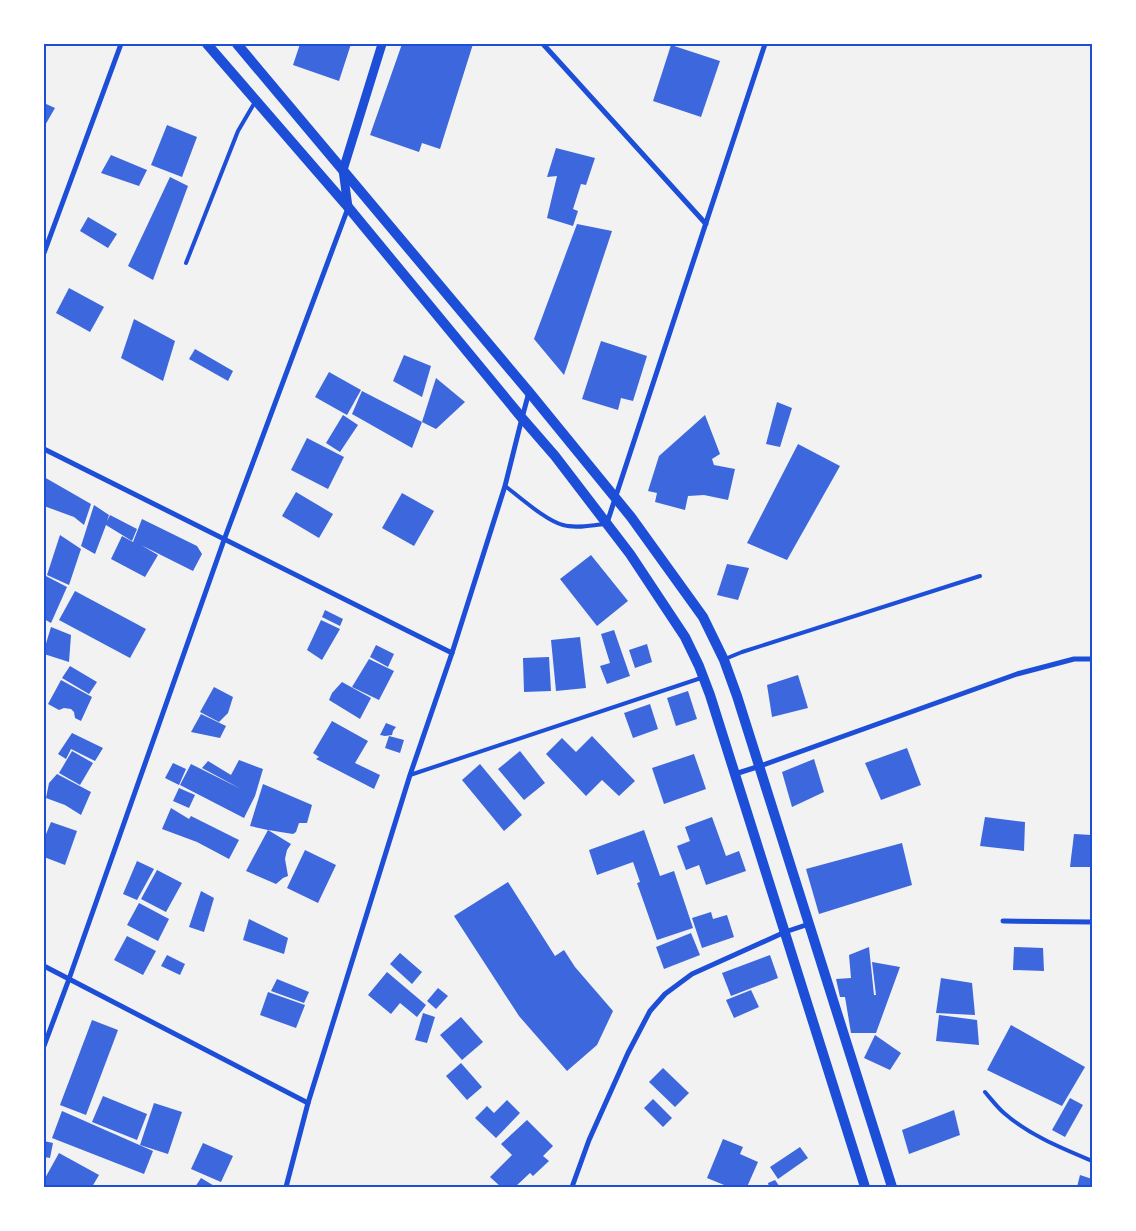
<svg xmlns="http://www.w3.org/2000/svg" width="1136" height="1231" viewBox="0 0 1136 1231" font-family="'Alegreya Sans',sans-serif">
<rect width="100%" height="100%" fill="#f2f2f2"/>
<!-- building -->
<g fill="#3d67dc">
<polygon points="300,44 351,44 339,81 293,65"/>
<polygon points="402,44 473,44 440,149 422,143 419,152 370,135"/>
<polygon points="671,45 720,61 701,117 653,101"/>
<polygon points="44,103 55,108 44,127"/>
<polygon points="167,125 197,137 182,177 151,165"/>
<polygon points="556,148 595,158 586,185 581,184 573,209 578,211 573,226 547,218 557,176 547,177"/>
<polygon points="111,155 147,170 139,186 101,173"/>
<polygon points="170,177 188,186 153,280 128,266"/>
<polygon points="88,217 117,234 108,248 80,231"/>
<polygon points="577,224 612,231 564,375 534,339"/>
<polygon points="69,288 104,307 90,332 56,313"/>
<polygon points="134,319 175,341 163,381 121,358"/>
<polygon points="601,341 647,356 633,401 621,398 618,410 582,399"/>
<polygon points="195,349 233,371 228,381 189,359"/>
<polygon points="404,355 431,366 422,397 393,381"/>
<polygon points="329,372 361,390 347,415 315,397"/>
<polygon points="436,378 465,402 436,429 422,422"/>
<polygon points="362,391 422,422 412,448 352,414"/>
<polygon points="777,402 792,408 780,447 766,444"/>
<polygon points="343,415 358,425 340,452 326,443"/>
<polygon points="705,415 720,454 712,459 714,465 735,469 728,500 704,495 688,496 685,510 655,502 657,493 648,491 659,456"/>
<polygon points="307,438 344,457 328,489 291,470"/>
<polygon points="798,444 840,466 787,560 747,543"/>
<polygon points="44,477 91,504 84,525 74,517 44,506"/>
<polygon points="296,492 333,514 319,538 282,516"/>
<polygon points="402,493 434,511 414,546 382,528"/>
<polygon points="94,505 109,515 107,521 110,515 137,529 132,541 106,525 95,554 81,546"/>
<polygon points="142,519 197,546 202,554 193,571 141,545 158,555 145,577 111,559 122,536 133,542"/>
<polygon points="60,535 81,549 69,585 47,575"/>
<polygon points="591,555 628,601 597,626 560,579"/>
<polygon points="727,564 749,568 738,600 717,595"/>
<polygon points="44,575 67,587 51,623 44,619"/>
<polygon points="75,591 146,629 130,658 59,620"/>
<polygon points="325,610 343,619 340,626 322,617"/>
<polygon points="321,620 340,629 322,660 307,650"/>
<polygon points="51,627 71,635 69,662 44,654 44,650"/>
<polygon points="614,630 630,676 607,684 600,666 610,663 601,634"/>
<polygon points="580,637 586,688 556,691 551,640"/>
<polygon points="647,644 652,662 635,668 629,650"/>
<polygon points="376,645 394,654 388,667 370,657"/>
<polygon points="549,657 551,691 524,692 523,658"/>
<polygon points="369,659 394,671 379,700 352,687"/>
<polygon points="70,666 97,682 89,694 62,678"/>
<polygon points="798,675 808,708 772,717 767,685"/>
<polygon points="61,680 92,697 81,721 75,718 74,712 71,709 64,708 59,710 48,704"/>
<polygon points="342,682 371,698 360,719 329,700 332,693"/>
<polygon points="214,687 233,697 228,713 219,722 200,712"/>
<polygon points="688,691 697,719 676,726 667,698"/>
<polygon points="650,704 658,729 633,738 624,713"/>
<polygon points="201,714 226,726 220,738 191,732"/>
<polygon points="332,721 368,741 355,763 380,775 374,789 316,759 319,757 313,753"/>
<polygon points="386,723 396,727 393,731 392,735 385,736 380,735"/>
<polygon points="72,733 103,748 95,761 71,749 66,759 58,754"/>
<polygon points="389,736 404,740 400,753 385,748"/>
<polygon points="592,736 635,781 619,796 602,780 586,796 546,754 562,738 576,752"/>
<polygon points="907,748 921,785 881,800 865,763"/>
<polygon points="72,751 93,763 80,785 59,773"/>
<polygon points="520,751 545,783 524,800 498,769"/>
<polygon points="694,754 706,789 664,804 652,768"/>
<polygon points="814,759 824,792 792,807 782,772"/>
<polygon points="239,760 263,769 255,796 244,818 180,785 191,764 241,789 202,768 208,761 231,775"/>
<polygon points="173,763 186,769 179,785 165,778"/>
<polygon points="480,764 522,815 504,831 462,780"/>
<polygon points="57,774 91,792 81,815 65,805 46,798 49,783"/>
<polygon points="263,784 312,805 307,823 299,823 296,832 293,834 268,830 291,844 287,850 285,859 288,876 283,878 276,884 246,871 268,830 250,826"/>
<polygon points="179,788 195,795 189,808 173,801"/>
<polygon points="171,808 189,819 191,816 239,840 229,859 197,842 162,829"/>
<polygon points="712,817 726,856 739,851 746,871 706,885 699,865 686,870 677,846 690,841 685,827"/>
<polygon points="985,817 1025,822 1024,851 980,846"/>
<polygon points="51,822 77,831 65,865 44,857 44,839"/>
<polygon points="644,830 660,876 674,871 693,928 657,940 637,883 640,882 633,862 597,875 589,850"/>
<polygon points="1074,834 1092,835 1092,867 1070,867"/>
<polygon points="902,843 912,885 819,914 806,869"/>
<polygon points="305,850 336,865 318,903 287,888"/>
<polygon points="137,861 154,869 137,900 123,894"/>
<polygon points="157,870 182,883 166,912 141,899"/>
<polygon points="508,882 555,956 564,950 575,967 613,1011 597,1045 567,1071 519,1016 454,916"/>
<polygon points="201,891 214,898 204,932 189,927"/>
<polygon points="139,903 169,919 158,941 127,925"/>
<polygon points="711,912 713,919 727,915 734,937 702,948 692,918"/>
<polygon points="249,919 288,938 284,954 243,940"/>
<polygon points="691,933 700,955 664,969 656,947"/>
<polygon points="127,936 156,951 143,975 114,960"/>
<polygon points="869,947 874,995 876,995 872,962 900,967 876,1033 851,1033 845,997 840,997 836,979 851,978 849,955"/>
<polygon points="1014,947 1043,948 1044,971 1013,970"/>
<polygon points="400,953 422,972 412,984 390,964"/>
<polygon points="167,955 185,964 180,975 161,966"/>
<polygon points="770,955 778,978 731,996 722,973"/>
<polygon points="387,972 426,1005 417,1017 400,1003 391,1014 368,995"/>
<polygon points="941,978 972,983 975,1015 936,1013"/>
<polygon points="277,979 309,992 304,1003 271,991"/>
<polygon points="438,988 448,996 436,1009 427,1001"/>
<polygon points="751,990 759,1007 734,1018 726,1000"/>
<polygon points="268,992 305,1005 296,1028 260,1015"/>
<polygon points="423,1013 435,1017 427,1043 415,1040"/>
<polygon points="939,1015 977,1020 979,1045 936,1041"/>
<polygon points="461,1017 483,1042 462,1060 440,1035"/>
<polygon points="92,1020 118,1030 86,1115 60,1105"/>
<polygon points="1011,1025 1085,1067 1062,1106 987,1070"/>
<polygon points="875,1035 901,1053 890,1070 864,1058"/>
<polygon points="461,1063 482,1087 467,1100 446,1076"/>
<polygon points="663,1068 689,1093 675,1107 649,1082"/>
<polygon points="103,1096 147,1114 137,1140 92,1122"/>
<polygon points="1070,1098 1083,1105 1065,1137 1052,1130"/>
<polygon points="653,1099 672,1118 663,1127 644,1108"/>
<polygon points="507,1100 520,1113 496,1138 475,1118 487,1106 494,1113"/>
<polygon points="154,1103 182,1112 168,1154 140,1145"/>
<polygon points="954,1110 960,1135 909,1154 902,1130"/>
<polygon points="62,1111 153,1151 144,1174 52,1138"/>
<polygon points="527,1120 553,1146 543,1156 549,1161 533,1176 530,1173 515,1187 501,1187 490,1177 512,1155 501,1144"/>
<polygon points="723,1139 743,1147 740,1154 758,1162 747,1187 729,1187 707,1178"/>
<polygon points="44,1141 53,1143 50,1158 44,1157"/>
<polygon points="203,1143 233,1156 221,1182 191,1169"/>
<polygon points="800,1147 808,1158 778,1179 770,1167"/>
<polygon points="59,1153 99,1175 92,1187 44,1187 44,1180"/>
<polygon points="1080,1175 1092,1179 1092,1187 1077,1187"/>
<polygon points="201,1178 216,1187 195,1187"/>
<polygon points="775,1180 780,1187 769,1187 768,1183"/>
</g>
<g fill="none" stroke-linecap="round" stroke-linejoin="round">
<!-- service -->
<g stroke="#1d4ed8" stroke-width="4">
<polyline points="186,263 238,131 255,102"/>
<path d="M505 486C520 497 546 521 563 525 576 529 592 525 605 524"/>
<polyline points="725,659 742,652 980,576"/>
<polyline points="410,775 701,678"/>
<path d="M985 1092C991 1099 997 1107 1004 1113 1029 1135 1061 1148 1092 1161"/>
</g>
<!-- minor -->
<g stroke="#1d4ed8" stroke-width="5">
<polyline points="543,44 706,224"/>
<polyline points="44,253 121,44"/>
<polyline points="44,449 452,653"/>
<polyline points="607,523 765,44"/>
<polyline points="735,774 760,766 1017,674 1074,659 1092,659"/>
<polyline points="1003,921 1092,922"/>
<polyline points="44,966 308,1103"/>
<polyline points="44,1046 69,979 224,540 348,208"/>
<polyline points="286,1187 308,1103 410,775 452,653 505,486 522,418 529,392"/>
<polyline points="572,1187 589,1140 628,1053 650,1011 665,994 692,974 785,932 809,924"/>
</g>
<!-- tertiary -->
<polyline stroke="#1d4ed8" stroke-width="9" points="348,207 343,170 382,44"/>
<!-- secondary -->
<g stroke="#1d4ed8" stroke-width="10">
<polyline points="207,44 348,207 522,418 555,456 630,554 685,637 699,666 710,695 865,1187"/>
<polyline points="237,44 529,392 631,517 703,617 724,660 737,696 892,1187"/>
</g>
</g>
<!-- border -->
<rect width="1136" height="1231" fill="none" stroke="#ffffff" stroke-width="90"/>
<rect x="45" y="45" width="1046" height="1141" fill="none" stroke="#1d4ed8" stroke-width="2"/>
</svg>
